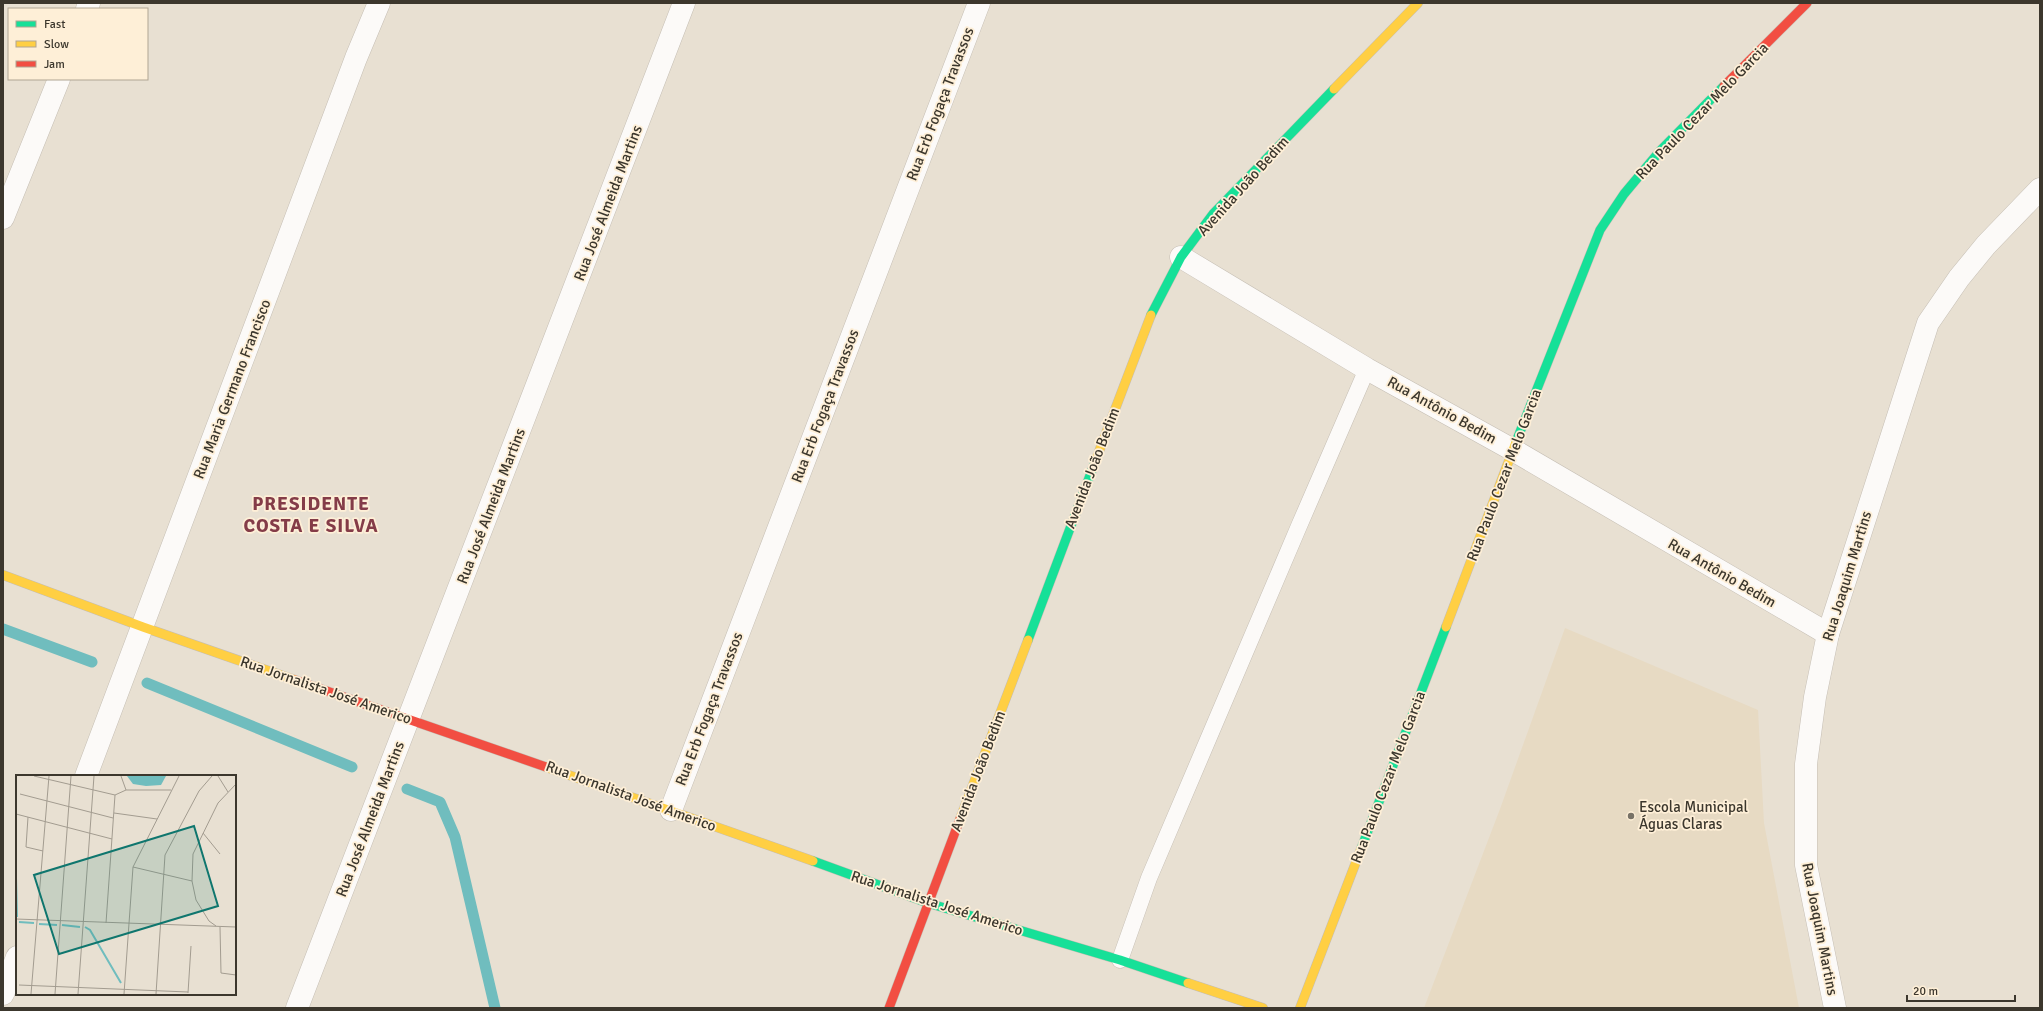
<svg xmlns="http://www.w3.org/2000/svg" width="2043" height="1011" viewBox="0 0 2043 1011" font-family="Signika,sans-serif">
<rect width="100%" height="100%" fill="#e8e0d2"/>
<!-- built -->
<polygon fill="#e7dac3" points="1565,628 1758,710 1764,823 1799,1008 1424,1008 1500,809"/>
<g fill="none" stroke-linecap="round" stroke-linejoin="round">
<!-- stream -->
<g stroke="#70bdbe" stroke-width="11">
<polyline points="3,629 92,662"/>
<polyline points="147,683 352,767"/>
<polyline points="407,789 440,802 455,837 495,1008"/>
</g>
<!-- lane casing -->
<g stroke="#c5beb4" stroke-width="17">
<polyline id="lane" points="1120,960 1149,878 1299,526 1367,369"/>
</g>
<!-- street casing -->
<g stroke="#c5beb4" stroke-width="23">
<g id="street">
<polyline points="87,9 89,3"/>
<polyline points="3,218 59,79"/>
<polyline points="1181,257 1367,369 1513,450 1828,634"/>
<polyline points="86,776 356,58 379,3"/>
<polyline points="671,810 979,3"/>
<polyline points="3,994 17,957"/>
<polyline points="297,1008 684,3"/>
<polyline points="1835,1008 1806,865 1806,764 1815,697 1828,634 1928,323 1959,278 1986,245 2040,189"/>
</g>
</g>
<!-- fast casing -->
<g stroke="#c5beb4" stroke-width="10">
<g id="fast">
<polyline points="1151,315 1181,257 1213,214 1334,89"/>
<polyline points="1516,442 1600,230 1624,194 1660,151 1724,86"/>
<polyline points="1028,640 1095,462"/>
<polyline points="1361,849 1446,627"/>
<polyline points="813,861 928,903 1120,960 1188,983"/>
</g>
</g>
<!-- slow casing -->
<g stroke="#c5beb4" stroke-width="10">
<g id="slow">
<polyline points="1334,89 1418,3"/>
<polyline points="1095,462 1151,315"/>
<polyline points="3,575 143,627 295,680"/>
<polyline points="1446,627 1516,442"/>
<polyline points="546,767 813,861"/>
<polyline points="960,819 1028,640"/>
<polyline points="1188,983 1263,1008"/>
<polyline points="1300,1008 1361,849"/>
</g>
</g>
<!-- jam casing -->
<g stroke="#c5beb4" stroke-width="10">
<g id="jam">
<polyline points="1724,86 1807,3"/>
<polyline points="295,680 546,767"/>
<polyline points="889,1008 960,819"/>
</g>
</g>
<!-- lane -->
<use href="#lane" stroke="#fcfaf8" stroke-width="16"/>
<!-- street -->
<use href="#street" stroke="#fcfaf8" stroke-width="22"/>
<!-- fast -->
<use href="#fast" stroke="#16e098" stroke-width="9"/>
<!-- slow -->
<use href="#slow" stroke="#ffcf43" stroke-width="9"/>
<!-- jam -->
<use href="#jam" stroke="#f24e42" stroke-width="9"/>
</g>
<!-- markers -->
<circle fill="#787267" stroke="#feefd7" stroke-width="1.5" cx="1631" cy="816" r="4"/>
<g text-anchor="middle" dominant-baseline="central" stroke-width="3.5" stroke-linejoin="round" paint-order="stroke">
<!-- street labels -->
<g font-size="15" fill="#3c372d" stroke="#feefd7">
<text transform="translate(940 104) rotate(-69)">Rua Erb Fogaça Travassos</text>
<text transform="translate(1702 111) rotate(-46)">Rua Paulo Cezar Melo Garcia</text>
<text transform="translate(1243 186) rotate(-48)">Avenida João Bedim</text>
<text transform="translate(608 203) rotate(-69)">Rua José Almeida Martins</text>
<text transform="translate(232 389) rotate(-69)">Rua Maria Germano Francisco</text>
<text transform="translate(825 406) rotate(-69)">Rua Erb Fogaça Travassos</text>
<text transform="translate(1442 410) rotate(29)">Rua Antônio Bedim</text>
<text transform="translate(1092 468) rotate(-69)">Avenida João Bedim</text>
<text transform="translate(1504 475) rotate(-69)">Rua Paulo Cezar Melo Garcia</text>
<text transform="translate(491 506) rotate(-69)">Rua José Almeida Martins</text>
<text transform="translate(1722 573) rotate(30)">Rua Antônio Bedim</text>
<text transform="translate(1847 576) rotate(-73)">Rua Joaquim Martins</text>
<text transform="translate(326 690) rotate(19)">Rua Jornalista José Americo</text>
<text transform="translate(709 709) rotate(-69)">Rua Erb Fogaça Travassos</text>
<text transform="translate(978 771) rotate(-69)">Avenida João Bedim</text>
<text transform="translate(1388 777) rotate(-69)">Rua Paulo Cezar Melo Garcia</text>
<text transform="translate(631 796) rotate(20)">Rua Jornalista José Americo</text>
<text transform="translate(370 819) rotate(-69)">Rua José Almeida Martins</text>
<text transform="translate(937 903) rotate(18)">Rua Jornalista José Americo</text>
<text transform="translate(1820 929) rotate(79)">Rua Joaquim Martins</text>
</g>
<!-- poi labels -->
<g font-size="15" fill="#3c372d" stroke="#feefd7" text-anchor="start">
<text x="1639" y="807">Escola Municipal<tspan x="1639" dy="17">Águas Claras</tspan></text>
</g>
<!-- district labels -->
<g font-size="19" font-weight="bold" letter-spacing="1" fill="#843c48" stroke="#feefd7">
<text x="311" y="504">PRESIDENTE<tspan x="311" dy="22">COSTA E SILVA</tspan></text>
</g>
</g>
<!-- overview -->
<g transform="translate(16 775)">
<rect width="220" height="220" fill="#e8e0d2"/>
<path d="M111 1H150L145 10 130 11 117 9Z" fill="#70bdbe"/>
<path fill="none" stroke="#70bdbe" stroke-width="2" d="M0 103 1 142M3 147 18 148M23 149 41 150M46 150 64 152M69 152 74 155 105 208"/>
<path fill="none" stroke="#a39c90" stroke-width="1" d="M18 1 99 20 110 15H155M105 1 110 15M202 1 212 17M4 19 97 43M98 38 141 44M0 39 96 64M12 42 10 72 27 76M187 58 204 79M117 92 176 106M0 144 220 152M90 148 99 20M200 151 193 146 180 125 176 106 177 79 202 28 220 9M204 152 205 198 220 200M3 210 172 217M172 218 175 171M15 219 33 1M39 219 55 1M62 219 78 1M108 219 117 92 163 1M140 219 149 80 183 16 196 1"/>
<path fill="#0f766e" fill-opacity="0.15" stroke="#0f766e" stroke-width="2" d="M178 51 202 131 43 179 18 100Z"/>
<rect width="220" height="220" fill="none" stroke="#3c372d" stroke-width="2"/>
</g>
<!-- border -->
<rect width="2043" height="1011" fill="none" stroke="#3c372d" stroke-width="8"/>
<!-- legend -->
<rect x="8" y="8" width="140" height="72" fill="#feefd7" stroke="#b0a593"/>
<rect x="16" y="21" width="20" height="6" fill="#16e098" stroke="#b0a593"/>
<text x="44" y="28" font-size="12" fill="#3c372d">Fast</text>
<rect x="16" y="41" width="20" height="6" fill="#ffcf43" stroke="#b0a593"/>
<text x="44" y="48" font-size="12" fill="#3c372d">Slow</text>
<rect x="16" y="61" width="20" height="6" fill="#f24e42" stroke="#b0a593"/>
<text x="44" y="68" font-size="12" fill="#3c372d">Jam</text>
<!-- scale -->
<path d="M1907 995v6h108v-6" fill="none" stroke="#3c372d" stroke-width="2"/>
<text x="1913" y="995" font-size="12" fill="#3c372d" stroke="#feefd7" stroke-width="3" paint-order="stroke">20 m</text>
</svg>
